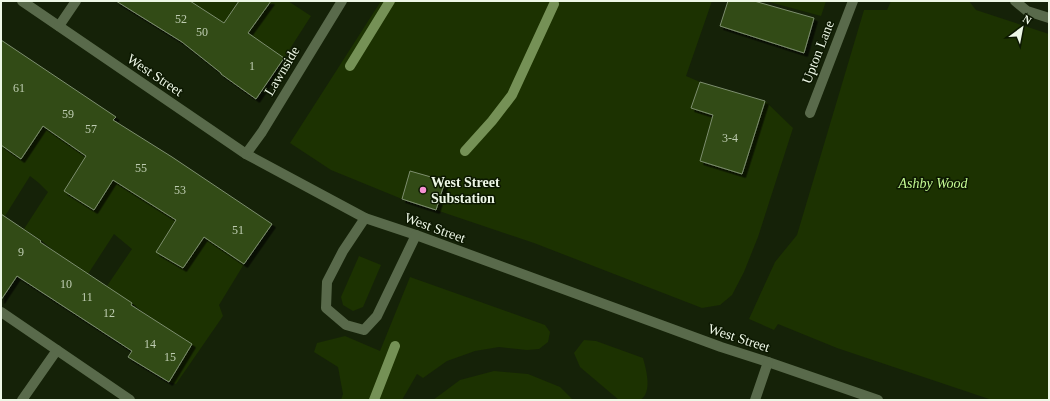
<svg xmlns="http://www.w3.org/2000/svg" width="1050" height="401" viewBox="0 0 1050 401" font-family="'Times New Roman',serif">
<defs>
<filter id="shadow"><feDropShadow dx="3.5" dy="3.5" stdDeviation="0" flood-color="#0009"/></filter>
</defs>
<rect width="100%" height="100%" fill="#152208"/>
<!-- green -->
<g fill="#1c3201">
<polygon points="190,1 239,1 224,23"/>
<polygon points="254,1 288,1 311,16 284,58 248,33 265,9"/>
<polygon points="381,1 712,1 686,76 700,82 691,108 713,115 700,161 742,174 765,101 793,128 758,237 744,272 732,295 720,305 702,308 534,243 436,210 410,171 402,199 331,170 290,143"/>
<polygon points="766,1 826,1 821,16"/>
<polygon points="891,1 969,1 976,10 1049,34 1049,400 992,400 837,348 778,324 774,330 749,319 775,262 797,235 864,10 887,10"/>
<polygon points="42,126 88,158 82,163 64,191 94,210 111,183 110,178 144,200 151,198 180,217 157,252 183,268 202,240 205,237 244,264 219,305 223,316 176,384 169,382 192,344 153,319 107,286 132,249 114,234 88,274 54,251 41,240 24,229 48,192 39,183 30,176 5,216 1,214 1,145 21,159"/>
<polygon points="359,256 381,265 363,307 353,311 343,305 341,297"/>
<polygon points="410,277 545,325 550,332 548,342 539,349 527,350 499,347 475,351 447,361 423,378 417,374 402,400 341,400 343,394 338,367 314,352 317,343 345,336 380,351"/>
<path d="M584 340 596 341 643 358C646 369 653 393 640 400H619L580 367 574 353Z"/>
<polygon points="494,371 528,374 560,387 573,400 433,400 460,380"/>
</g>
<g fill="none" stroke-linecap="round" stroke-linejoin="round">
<!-- stream -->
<g stroke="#759156" stroke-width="10">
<polyline points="350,66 390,1"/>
<polyline points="465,151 492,121 512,95 554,4"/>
<polyline points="374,400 395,346"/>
</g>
</g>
<!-- building -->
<g fill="#304b12" stroke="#7d8e6f" filter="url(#shadow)">
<polygon points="116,1 190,1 224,23 239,1 271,1 248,33 284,58 256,99 221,74 221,73 182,42"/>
<polygon points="728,1 754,1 814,18 804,53 720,26"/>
<polygon points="1,40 116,117 113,120 172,157 272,224 244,264 204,237 183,268 156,252 176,220 113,180 94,210 64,191 86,156 43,126 21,159 1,145"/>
<polygon points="700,82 765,101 742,174 700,161 713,115 691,108"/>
<polygon points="410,171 445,181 436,210 402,199"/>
<polygon points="1,214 41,241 40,242 132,303 131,305 192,344 169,382 128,357 132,351 17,276 1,300"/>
</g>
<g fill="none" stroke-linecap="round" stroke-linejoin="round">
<!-- minor -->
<g stroke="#596a4b" stroke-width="10">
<polyline points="22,1 246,154 365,218 416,235 721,347 768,362 878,400"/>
<polyline points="1015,1 1027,11 1049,18"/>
<polyline points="59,26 76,1"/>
<polyline points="810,113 853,1"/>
<polyline points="246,154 262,132 342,1"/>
<polyline points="365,218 343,251 327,282 326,308 346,325 364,330 377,316 416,235"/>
<polyline points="1,312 130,400"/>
<polyline points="22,400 57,350"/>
<polyline points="755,400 768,362"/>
</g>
</g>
<!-- markers -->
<circle fill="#f591d2" stroke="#0c1801" stroke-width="1.5" cx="423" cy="190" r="4"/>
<g text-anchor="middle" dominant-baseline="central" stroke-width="3" stroke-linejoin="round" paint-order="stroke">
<!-- number labels -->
<g font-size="12" fill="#beccb1">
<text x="181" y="19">52</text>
<text x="202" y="32">50</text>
<text x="252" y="66">1</text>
<text x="19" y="88">61</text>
<text x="68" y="114">59</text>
<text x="91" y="129">57</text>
<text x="730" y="138">3-4</text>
<text x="141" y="168">55</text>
<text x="180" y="190">53</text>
<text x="238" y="230">51</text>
<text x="21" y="252">9</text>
<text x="66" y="284">10</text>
<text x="87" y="297">11</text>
<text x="109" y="313">12</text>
<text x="150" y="344">14</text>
<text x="170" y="357">15</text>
</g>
<!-- street labels -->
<g font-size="14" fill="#edf7e6" stroke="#0c1801">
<text transform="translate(818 52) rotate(-69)">Upton Lane</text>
<text transform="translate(282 71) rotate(-59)">Lawnside</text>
<text transform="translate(155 75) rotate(34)">West Street</text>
<text transform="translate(435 228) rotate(20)">West Street</text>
<text transform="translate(739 338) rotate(18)">West Street</text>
</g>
<!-- poi labels -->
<g font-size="14" font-weight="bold" fill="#edf7e6" stroke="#0c1801" text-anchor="start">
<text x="431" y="182">West Street<tspan x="431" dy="16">Substation</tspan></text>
</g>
<!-- park labels -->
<g font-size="14" font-style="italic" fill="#c2f892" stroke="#0c1801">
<text x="933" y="183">Ashby Wood</text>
</g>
</g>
<!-- border -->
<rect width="1050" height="401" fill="none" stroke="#edf7e6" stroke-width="4"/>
<!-- north arrow -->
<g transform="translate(1022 28) rotate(32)" stroke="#0c1801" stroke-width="3" paint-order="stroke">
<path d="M0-3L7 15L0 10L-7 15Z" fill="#edf7e6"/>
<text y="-6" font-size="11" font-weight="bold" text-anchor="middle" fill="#edf7e6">N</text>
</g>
</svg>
